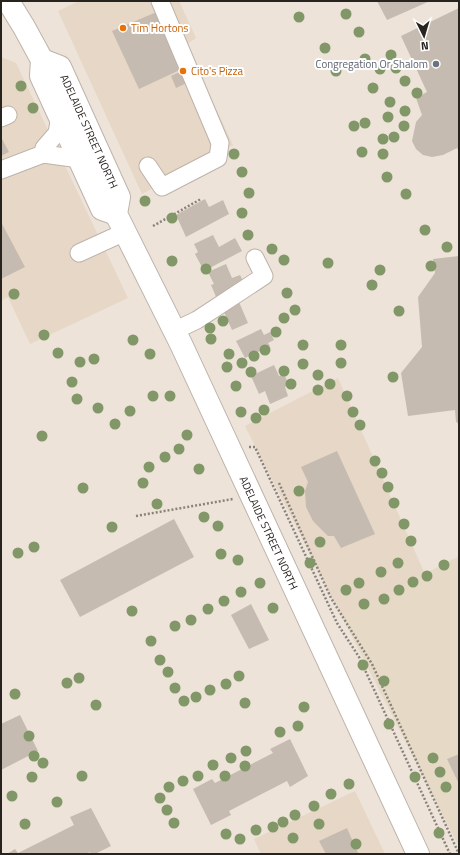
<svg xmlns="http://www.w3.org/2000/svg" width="460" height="855" viewBox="0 0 460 855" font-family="'Titillium Web',sans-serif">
<rect width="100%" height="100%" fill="#ede3d9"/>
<!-- built -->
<g fill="#e7d7c7">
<polygon points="79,1 179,1 196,38 186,45 233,145 142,194 58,11"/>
<polygon points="1,57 16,63 128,298 30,344 8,297 1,301"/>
<polygon points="338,378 425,574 342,617 245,426"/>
<polygon points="355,791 385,854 261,854 254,839"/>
</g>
<!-- industrial -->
<polygon fill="#e6dac6" points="459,556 459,847 342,617"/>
<!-- building -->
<g fill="#c5bbb1">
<polygon points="377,1 430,1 387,20"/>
<polygon points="459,8 459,152 457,148 443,155 432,157 423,155 416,149 412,141 416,122 422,115 416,98 427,92 401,36"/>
<polygon points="159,11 184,68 139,89 112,31"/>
<polygon points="186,69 191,81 176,88 171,76"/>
<polygon points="1,137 9,152 1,156"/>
<polygon points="205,199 209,207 223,200 229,214 186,237 176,215"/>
<polygon points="1,222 25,267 1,279"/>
<polygon points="213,235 219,247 235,238 242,251 204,271 195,254 198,252 194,244"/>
<polygon points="459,256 459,424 456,422 455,410 408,416 401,373 422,347 418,297 435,273 433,259"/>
<polygon points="226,264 232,278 240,275 244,283 217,299 211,285 214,284 208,272"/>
<polygon points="239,302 248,323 232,330 223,310"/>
<polygon points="261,329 264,335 270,332 274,340 268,343 270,346 245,358 236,341"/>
<polygon points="274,365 279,376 284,374 289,385 285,387 288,396 270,404 265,391 259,394 251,376"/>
<polygon points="337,451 375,534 341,548 334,536 328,536 313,521 306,507 305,491 308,482 301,467"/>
<polygon points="174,519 194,557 80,617 60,580"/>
<polygon points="251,604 269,640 249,649 231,615"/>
<polygon points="20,715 38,751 1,770 1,724"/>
<polygon points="290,739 308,776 290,787 287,781 229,811 231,815 211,825 193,789 212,779 215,783 273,753 270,749"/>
<polygon points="459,754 459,784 447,759"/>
<polygon points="91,808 111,846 95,854 91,854 90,852 86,854 7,854 15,849 18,853 74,825 70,817"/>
<polygon points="347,828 358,853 326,854 319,841"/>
</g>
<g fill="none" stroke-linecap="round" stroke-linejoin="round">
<!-- minor casing -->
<g stroke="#bdb3a9" stroke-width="19">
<g id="minor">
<polyline points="1,118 8,115"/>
<polyline points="43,154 44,148 57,133 60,116"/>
<polyline points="148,166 162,187 218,158 220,143 160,1"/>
<polyline points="1,170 43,154 80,159"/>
<polyline points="79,253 125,232"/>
<polyline points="174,331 197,320 264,276 255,258"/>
</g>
</g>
<!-- major casing -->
<g stroke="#bdb3a9" stroke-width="24">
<g id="major">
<polyline points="8,1 24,27 42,60 41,76 102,209 116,214"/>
<path id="s1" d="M42 60 60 67 119 197 116 214 181 344 418 854"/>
</g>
</g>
<!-- path -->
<g stroke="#89827b" stroke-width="2.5" stroke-dasharray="2 2" stroke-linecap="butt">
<polyline points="153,226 201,199"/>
<polyline points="249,447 255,447 337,623 359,657 450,854"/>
<polyline points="279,483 331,598 372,664 459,854"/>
<polyline points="136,516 233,499"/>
</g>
<!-- minor -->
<use href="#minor" stroke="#fff" stroke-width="17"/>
<!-- major -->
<use href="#major" stroke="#fff" stroke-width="22"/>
</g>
<!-- trees -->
<g fill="#829768">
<circle cx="346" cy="14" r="5.5"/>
<circle cx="299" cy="17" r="5.5"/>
<circle cx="359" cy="32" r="5.5"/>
<circle cx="325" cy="48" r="5.5"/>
<circle cx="391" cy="55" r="5.5"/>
<circle cx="365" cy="59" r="5.5"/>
<circle cx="396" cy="68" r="5.5"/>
<circle cx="380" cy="69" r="5.5"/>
<circle cx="336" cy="71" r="5.5"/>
<circle cx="405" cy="81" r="5.5"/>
<circle cx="21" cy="86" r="5.5"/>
<circle cx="373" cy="88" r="5.5"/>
<circle cx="417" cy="93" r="5.5"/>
<circle cx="390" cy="102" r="5.5"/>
<circle cx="33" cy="108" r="5.5"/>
<circle cx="405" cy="111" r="5.5"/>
<circle cx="388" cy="117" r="5.5"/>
<circle cx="365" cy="123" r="5.5"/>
<circle cx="354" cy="126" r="5.5"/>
<circle cx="404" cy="126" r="5.5"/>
<circle cx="394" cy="137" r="5.5"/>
<circle cx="383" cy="139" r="5.5"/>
<circle cx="362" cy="152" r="5.5"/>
<circle cx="234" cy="154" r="5.5"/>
<circle cx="383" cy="154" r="5.5"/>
<circle cx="242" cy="172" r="5.5"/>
<circle cx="387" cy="177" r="5.5"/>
<circle cx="249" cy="193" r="5.5"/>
<circle cx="406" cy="194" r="5.5"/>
<circle cx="145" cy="201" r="5.5"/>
<circle cx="242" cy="213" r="5.5"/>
<circle cx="172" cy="218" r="5.5"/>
<circle cx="425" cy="230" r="5.5"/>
<circle cx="248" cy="235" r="5.5"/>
<circle cx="447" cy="247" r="5.5"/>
<circle cx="272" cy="249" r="5.5"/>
<circle cx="284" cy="260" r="5.5"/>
<circle cx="172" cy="261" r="5.5"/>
<circle cx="328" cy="263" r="5.5"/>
<circle cx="431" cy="266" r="5.5"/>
<circle cx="206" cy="269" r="5.5"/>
<circle cx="380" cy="270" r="5.5"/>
<circle cx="372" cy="285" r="5.5"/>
<circle cx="287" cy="293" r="5.5"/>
<circle cx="14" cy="294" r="5.5"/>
<circle cx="295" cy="310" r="5.5"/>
<circle cx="399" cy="311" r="5.5"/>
<circle cx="284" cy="318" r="5.5"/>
<circle cx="223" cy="321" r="5.5"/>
<circle cx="210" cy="328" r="5.5"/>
<circle cx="276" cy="332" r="5.5"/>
<circle cx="44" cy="335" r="5.5"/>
<circle cx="211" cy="339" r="5.5"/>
<circle cx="133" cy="340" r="5.5"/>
<circle cx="303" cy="345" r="5.5"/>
<circle cx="341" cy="345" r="5.5"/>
<circle cx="265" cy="350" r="5.5"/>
<circle cx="58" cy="353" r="5.5"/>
<circle cx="150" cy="354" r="5.5"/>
<circle cx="229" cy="354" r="5.5"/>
<circle cx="254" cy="356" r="5.5"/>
<circle cx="94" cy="359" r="5.5"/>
<circle cx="80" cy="362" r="5.5"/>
<circle cx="242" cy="363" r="5.5"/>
<circle cx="341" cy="363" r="5.5"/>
<circle cx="303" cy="364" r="5.5"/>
<circle cx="227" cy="367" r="5.5"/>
<circle cx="284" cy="371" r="5.5"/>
<circle cx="251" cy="372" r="5.5"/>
<circle cx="318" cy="375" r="5.5"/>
<circle cx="393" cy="377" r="5.5"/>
<circle cx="72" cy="382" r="5.5"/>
<circle cx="291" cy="384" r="5.5"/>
<circle cx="330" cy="384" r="5.5"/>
<circle cx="236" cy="386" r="5.5"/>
<circle cx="318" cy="390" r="5.5"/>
<circle cx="153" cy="396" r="5.5"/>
<circle cx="170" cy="396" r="5.5"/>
<circle cx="347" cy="396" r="5.5"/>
<circle cx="77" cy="399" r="5.5"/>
<circle cx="98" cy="408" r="5.5"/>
<circle cx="264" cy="410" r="5.5"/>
<circle cx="130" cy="411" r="5.5"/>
<circle cx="241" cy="412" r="5.5"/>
<circle cx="353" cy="412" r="5.5"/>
<circle cx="256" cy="418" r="5.5"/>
<circle cx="115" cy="424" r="5.5"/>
<circle cx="360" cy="425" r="5.5"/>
<circle cx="187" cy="435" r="5.5"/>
<circle cx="42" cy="436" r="5.5"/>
<circle cx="179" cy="449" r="5.5"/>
<circle cx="165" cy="457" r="5.5"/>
<circle cx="375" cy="461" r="5.5"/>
<circle cx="149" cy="467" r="5.5"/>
<circle cx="199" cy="469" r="5.5"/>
<circle cx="382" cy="473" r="5.5"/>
<circle cx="143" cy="483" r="5.5"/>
<circle cx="388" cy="487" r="5.5"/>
<circle cx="83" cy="488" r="5.5"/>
<circle cx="299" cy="491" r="5.5"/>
<circle cx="394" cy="503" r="5.5"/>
<circle cx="157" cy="504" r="5.5"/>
<circle cx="204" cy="517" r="5.5"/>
<circle cx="404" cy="524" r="5.5"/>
<circle cx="218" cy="526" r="5.5"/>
<circle cx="112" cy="527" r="5.5"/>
<circle cx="411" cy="541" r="5.5"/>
<circle cx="320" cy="542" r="5.5"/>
<circle cx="34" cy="547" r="5.5"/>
<circle cx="18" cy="553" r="5.5"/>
<circle cx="221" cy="554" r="5.5"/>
<circle cx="238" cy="560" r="5.5"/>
<circle cx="310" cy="563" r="5.5"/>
<circle cx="398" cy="563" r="5.5"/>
<circle cx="444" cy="565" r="5.5"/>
<circle cx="381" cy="572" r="5.5"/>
<circle cx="427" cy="576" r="5.5"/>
<circle cx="413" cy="582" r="5.5"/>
<circle cx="260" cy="583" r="5.5"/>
<circle cx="359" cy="583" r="5.5"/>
<circle cx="346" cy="590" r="5.5"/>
<circle cx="399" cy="590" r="5.5"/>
<circle cx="241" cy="592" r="5.5"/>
<circle cx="384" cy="599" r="5.5"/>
<circle cx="224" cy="601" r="5.5"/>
<circle cx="364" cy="604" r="5.5"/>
<circle cx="273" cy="608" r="5.5"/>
<circle cx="208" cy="609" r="5.5"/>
<circle cx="132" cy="611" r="5.5"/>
<circle cx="191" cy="620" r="5.5"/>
<circle cx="175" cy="626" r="5.5"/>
<circle cx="151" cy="641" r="5.5"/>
<circle cx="160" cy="660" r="5.5"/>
<circle cx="363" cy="665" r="5.5"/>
<circle cx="168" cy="672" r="5.5"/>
<circle cx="239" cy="676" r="5.5"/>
<circle cx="79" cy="678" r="5.5"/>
<circle cx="384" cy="681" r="5.5"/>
<circle cx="67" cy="683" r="5.5"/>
<circle cx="226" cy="684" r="5.5"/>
<circle cx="175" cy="688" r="5.5"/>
<circle cx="210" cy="690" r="5.5"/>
<circle cx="15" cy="694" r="5.5"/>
<circle cx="196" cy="697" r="5.5"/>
<circle cx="184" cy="701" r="5.5"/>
<circle cx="245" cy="703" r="5.5"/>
<circle cx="96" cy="705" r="5.5"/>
<circle cx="304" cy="707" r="5.5"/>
<circle cx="389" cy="724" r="5.5"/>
<circle cx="298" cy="726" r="5.5"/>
<circle cx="280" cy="732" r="5.5"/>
<circle cx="29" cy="736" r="5.5"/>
<circle cx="246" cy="751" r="5.5"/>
<circle cx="34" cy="756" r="5.5"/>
<circle cx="231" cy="758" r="5.5"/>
<circle cx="433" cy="758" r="5.5"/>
<circle cx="43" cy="763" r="5.5"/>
<circle cx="213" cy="765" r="5.5"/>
<circle cx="245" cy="766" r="5.5"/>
<circle cx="440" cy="772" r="5.5"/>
<circle cx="82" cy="776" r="5.5"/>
<circle cx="198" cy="776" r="5.5"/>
<circle cx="225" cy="776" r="5.5"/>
<circle cx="32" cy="777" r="5.5"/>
<circle cx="415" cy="777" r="5.5"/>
<circle cx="183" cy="781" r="5.5"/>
<circle cx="349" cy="784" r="5.5"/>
<circle cx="169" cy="787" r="5.5"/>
<circle cx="446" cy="787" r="5.5"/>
<circle cx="331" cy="794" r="5.5"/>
<circle cx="12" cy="796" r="5.5"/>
<circle cx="160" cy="798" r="5.5"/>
<circle cx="57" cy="802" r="5.5"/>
<circle cx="314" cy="806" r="5.5"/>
<circle cx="167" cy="810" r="5.5"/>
<circle cx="295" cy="815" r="5.5"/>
<circle cx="283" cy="822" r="5.5"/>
<circle cx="174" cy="823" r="5.5"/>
<circle cx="25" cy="824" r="5.5"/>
<circle cx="319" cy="824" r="5.5"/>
<circle cx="273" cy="827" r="5.5"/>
<circle cx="256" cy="830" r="5.5"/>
<circle cx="439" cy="833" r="5.5"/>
<circle cx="226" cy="834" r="5.5"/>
<circle cx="293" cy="838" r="5.5"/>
<circle cx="240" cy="839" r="5.5"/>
<circle cx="356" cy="844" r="5.5"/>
</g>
<!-- markers -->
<g fill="#e8710a" stroke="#fff" stroke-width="1.5">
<circle cx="123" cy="28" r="4"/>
<circle cx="183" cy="71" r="4"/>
</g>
<circle fill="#6b7280" stroke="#fff" stroke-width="1.5" cx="436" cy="64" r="4"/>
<g text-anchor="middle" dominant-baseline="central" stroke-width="4" stroke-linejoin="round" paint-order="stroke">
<!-- food labels -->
<g font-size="11" fill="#c56008" stroke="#fff" text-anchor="start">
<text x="131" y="28">Tim Hortons</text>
<text x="191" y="71">Cito's Pizza</text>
</g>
<!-- worship labels -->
<g font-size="11" fill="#5b616d" stroke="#fff" text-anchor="end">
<text x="428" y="64">Congregation Or Shalom</text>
</g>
<!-- street labels -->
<g font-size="11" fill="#27231f" stroke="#fff">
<text stroke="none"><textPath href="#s1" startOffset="90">ADELAIDE STREET NORTH</textPath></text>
<text stroke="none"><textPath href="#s1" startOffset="533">ADELAIDE STREET NORTH</textPath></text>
</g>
</g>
<!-- border -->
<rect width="460" height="855" fill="none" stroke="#27231f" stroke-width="4"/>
<!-- north arrow -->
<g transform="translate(424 36) rotate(175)" stroke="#ffffff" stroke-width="3" paint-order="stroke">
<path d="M0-3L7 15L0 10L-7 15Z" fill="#27231f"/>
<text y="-6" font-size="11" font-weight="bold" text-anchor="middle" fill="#27231f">N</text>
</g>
</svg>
